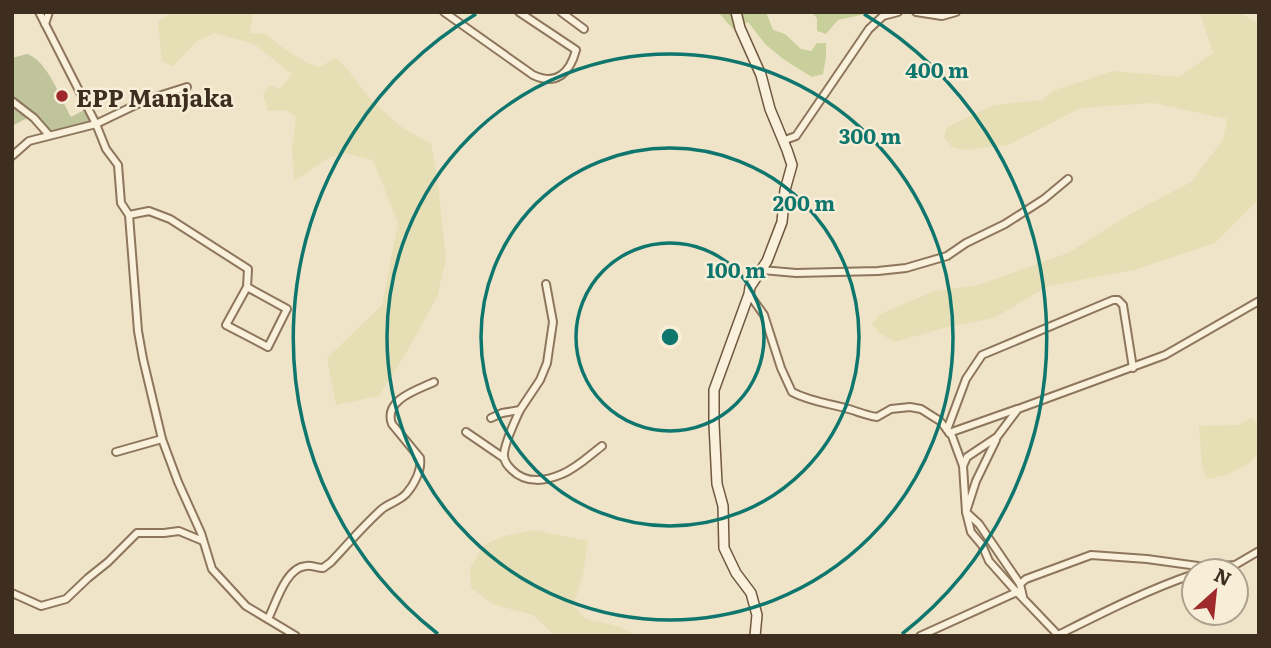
<svg xmlns="http://www.w3.org/2000/svg" width="1271" height="648" viewBox="0 0 1271 648" font-family="Literata,serif">
<rect width="100%" height="100%" fill="#f0e4c8"/>
<!-- farmland -->
<g fill="#e6deb5">
<polygon points="171,12 253,12 250,33 265,34 285,49 307,63 319,67 336,58 349,71 370,99 400,126 431,144 437,174 446,259 437,297 406,353 379,396 336,405 327,358 382,305 398,223 373,160 344,153 327,159 294,181 292,148 296,117 285,110 268,111 263,94 270,85 280,89 292,74 254,44 215,33 197,41 173,66 162,62 158,22"/>
<polygon points="1198,12 1237,12 1259,23 1259,199 1215,243 1134,270 1048,286 994,318 947,327 895,342 881,334 872,325 880,314 935,291 979,285 1068,253 1132,213 1191,182 1223,140 1227,119 1153,103 1081,108 1008,145 965,150 952,147 944,137 947,127 994,105 1043,100 1052,91 1113,71 1179,77 1213,53 1201,16"/>
<polygon points="1251,418 1259,424 1259,451 1250,463 1226,475 1207,479 1202,466 1199,426 1238,425"/>
<polygon points="534,530 588,541 583,575 573,606 586,619 618,626 637,636 555,636 533,615 493,604 471,588 470,568 485,544 505,536"/>
</g>
<!-- green -->
<g fill="#c9cf9b">
<polygon points="718,12 766,12 773,30 785,34 801,49 811,51 817,43 826,43 826,57 823,74 812,77 786,61 766,45 748,22 733,29"/>
<polygon points="811,12 874,12 838,20 826,34 817,31 817,18"/>
</g>
<!-- cemetery -->
<path fill="#bfc49a" d="M27 54C47 60 61 99 71 117L88 108 96 124 49 135 31 116 12 126V58Z"/>
<g fill="none" stroke-linecap="round" stroke-linejoin="round">
<!-- street casing -->
<g stroke="#8d765c" stroke-width="10">
<g id="street">
<polyline points="39,12 96,124 106,149 118,165 121,203 129,215 138,331 143,359 162,439 178,482 201,533 212,569 246,606 296,636"/>
<path d="M444 12 533 75C556 86 570 73 576 50L519 12"/>
<polyline points="561,12 584,29"/>
<polyline points="916,12 942,16 956,12"/>
<polyline points="45,24 49,12"/>
<polyline points="12,101 34,118 49,135"/>
<polyline points="786,145 785,140 796,136 869,29 883,16 898,12"/>
<polyline points="12,156 29,141 96,124 146,100 187,87"/>
<polyline points="129,215 149,211 170,219 248,269 247,287 226,325 268,347 287,309 247,287"/>
<polyline points="761,270 796,273 878,271 906,268 947,256 966,243 1005,224 1044,199 1068,179"/>
<path d="M749 294 764 315 781 368 792 392C809 401 826 403 845 408 857 411 864 415 877 417L891 409 910 407 921 409 940 421 952 436 963 466 966 512 971 532 982 545 989 561 1013 588 1058 635C1102 613 1147 590 1194 574"/>
<path d="M520 410C515 421 503 446 504 456 504 462 508 466 512 470 526 484 546 481 562 474 577 468 590 455 602 446"/>
<polyline points="491,418 502,413 520,410 540,380 547,363 553,322 546,284"/>
<polyline points="947,430 966,379 982,355 1113,300 1118,300 1123,305 1133,368"/>
<polyline points="466,432 504,458"/>
<polyline points="949,433 1017,409"/>
<polyline points="996,440 976,481 966,512 979,524 1020,584 1023,597"/>
<polyline points="116,452 162,439"/>
<polyline points="963,466 967,457 997,437 1018,409 1165,355 1259,301"/>
<polyline points="1200,571 1205,567 1235,565 1259,551"/>
<polyline points="1020,584 1026,579 1091,555 1147,559 1205,567"/>
<polyline points="12,593 41,606 66,599 88,578 108,562 137,533 164,533 179,531 203,541"/>
<path d="M268 619C276 603 286 567 306 566 312 565 317 568 323 568L331 562C348 544 364 525 382 509 390 503 399 501 406 494 414 485 422 470 420 458L392 424C383 400 417 390 434 382"/>
<polyline points="920,636 1017,592"/>
</g>
</g>
<!-- secondary casing -->
<g stroke="#6f573f" stroke-width="12">
<polyline id="secondary" points="736,12 740,28 761,75 770,109 787,150 792,165 785,190 782,222 767,261 750,287 749,294 714,390 714,424 717,484 723,506 724,548 736,573 751,593 757,615 755,636"/>
</g>
<!-- street -->
<use href="#street" stroke="#faf1dc" stroke-width="6"/>
<!-- secondary -->
<use href="#secondary" stroke="#faf1dc" stroke-width="9"/>
</g>
<!-- distance rings -->
<g fill="none" stroke="#0f766e" stroke-width="3.5">
<circle cx="670" cy="337" r="94"/>
<circle cx="670" cy="337" r="189"/>
<circle cx="670" cy="337" r="283"/>
<path d="M438 634A377 377 0 0 1 476 14M864 14A377 377 0 0 1 902 634"/>
</g>
<!-- markers -->
<circle fill="#9e2a2b" stroke="#f7eed8" stroke-width="2.5" cx="62" cy="96" r="7"/>
<g text-anchor="middle" dominant-baseline="central" stroke-width="5" stroke-linejoin="round" paint-order="stroke">
<!-- poi labels -->
<g font-size="24" font-weight="bold" fill="#3d2e20" stroke="#f7eed8" text-anchor="start">
<text x="76" y="96">EPP Manjaka</text>
</g>
</g>
<circle cx="670" cy="337" r="10" fill="#0f766e" stroke="#f7eed8" stroke-width="3.5"/>
<g font-size="21" text-anchor="middle" font-weight="bold" fill="#0f766e" stroke="#f7eed8" stroke-width="5" stroke-linejoin="round" paint-order="stroke">
<text x="937" y="78">400 m</text>
<text x="870" y="144">300 m</text>
<text x="804" y="211">200 m</text>
<text x="736" y="278">100 m</text>
</g>
<!-- border -->
<rect width="1271" height="648" fill="none" stroke="#3d2e20" stroke-width="28"/>
<!-- north arrow -->
<g transform="translate(1215 592) rotate(27)"><circle r="33" fill="#f7eed8" stroke="#ada18e" stroke-width="2"/>
<path d="M0-5L12 26L0 18L-12 26Z" fill="#9e2a2b"/>
<text y="-10" font-size="19" font-weight="bold" text-anchor="middle" fill="#3d2e20">N</text>
</g>
</svg>
